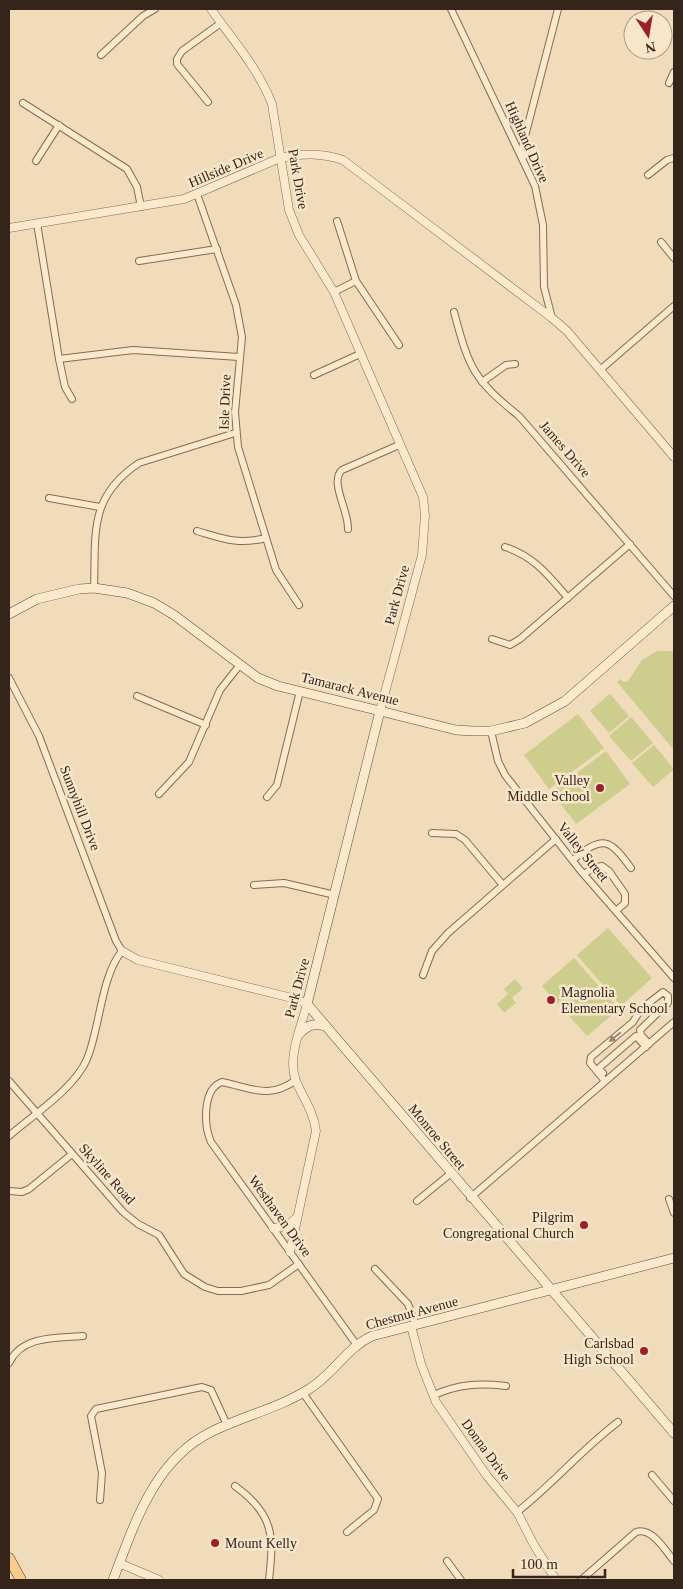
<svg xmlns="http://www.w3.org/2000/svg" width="683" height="1589" viewBox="0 0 683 1589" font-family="Georgia,serif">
<rect width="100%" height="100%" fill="#f0dbba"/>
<!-- green -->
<g fill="#cdce8e">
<polygon points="657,651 674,651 674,750 617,682 620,679 624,682 628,681 642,660"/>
<polygon points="610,694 629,716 609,733 590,711"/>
<polygon points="578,714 604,748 549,789 524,755"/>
<polygon points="631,717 653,743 631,761 609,736"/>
<polygon points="654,745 674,769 653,787 632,763"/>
<polygon points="606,751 630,784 576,824 552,792"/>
<polygon points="608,928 652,978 621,1006 577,955"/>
<polygon points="574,958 619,1009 587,1036 542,986"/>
<polygon points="515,979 523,988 512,998 516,1003 504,1013 497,1004 508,994 510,996 504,989"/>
</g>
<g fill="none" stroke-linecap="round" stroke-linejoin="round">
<!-- minor casing -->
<g stroke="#876a54" stroke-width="8">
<g id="minor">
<polyline points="451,9 535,186 543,225 544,287 552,318"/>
<polyline points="101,55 143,16 155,9"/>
<polyline points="669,83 674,72"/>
<polyline points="208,102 177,64 177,59 182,51 221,23"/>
<polyline points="23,103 127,169 137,187 141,207"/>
<polyline points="524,156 522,148 558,9"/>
<polyline points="36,161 59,125"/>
<polyline points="648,175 667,160 674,158"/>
<polyline points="197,194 236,305 242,337 235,412 238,447 276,570 299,605"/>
<polyline points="337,221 356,281 399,345"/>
<polyline points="37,223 59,359 65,387 72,399"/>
<polyline points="661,242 674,258"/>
<polyline points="139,261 217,249"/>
<polyline points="334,292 356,281"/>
<path d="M454 312C469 368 473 379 519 416L674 596"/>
<polyline points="59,359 133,350 239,357"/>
<polyline points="600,370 674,306"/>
<polyline points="314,375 360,354"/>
<polyline points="482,382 506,365 515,364"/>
<polyline points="49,498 100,507"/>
<path d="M348 529C349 511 329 482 342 470L399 445"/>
<path d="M197 531C224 539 238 545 266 538"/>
<path d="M505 547C535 557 548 575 568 598"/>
<path d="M94 588C96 534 88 497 139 463L235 433"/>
<polyline points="492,639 510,645 520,639 630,544"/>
<path d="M9 678 39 736 116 941 122 951C101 976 100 1028 87 1059 75 1088 32 1116 9 1136"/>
<polyline points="137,696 206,725"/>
<polyline points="491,731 498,761 505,775 580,870 674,978"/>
<polyline points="159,794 189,762 220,690 239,666"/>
<polyline points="267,797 277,785 300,691"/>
<polyline points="432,833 456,834 465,840 502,884"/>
<path d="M573 860C603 835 609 838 631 868"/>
<polyline points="584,874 593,868 602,866 609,871 625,894 625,903 616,911"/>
<polyline points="254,885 284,883 335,895"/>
<polyline points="423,975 432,951 448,933 556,839"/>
<polyline points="603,1073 599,1069 600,1067 636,1036 646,1047"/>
<path d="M296 1080C269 1100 252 1088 222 1082 202 1089 204 1126 211 1142L356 1344"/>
<polyline points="9,1081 123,1212 138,1224 159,1235 184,1274 205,1287 218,1291 241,1291 269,1285 299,1264"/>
<polyline points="605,1081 590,1063 591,1057 633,1022 641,1009 663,992 668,996 668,1003 640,1030 641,1035 649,1044"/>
<polyline points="9,1191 22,1192 29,1189 72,1154"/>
<polyline points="470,1198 674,1022"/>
<polyline points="669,1199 674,1213"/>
<polyline points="417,1201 450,1174"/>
<polyline points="375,1269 408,1304 416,1325"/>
<path d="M9 1363C22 1335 57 1338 83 1336"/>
<polyline points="303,1393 378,1499 374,1510 347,1532"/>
<path d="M434 1395C459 1384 479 1383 506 1386"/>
<polyline points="652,1475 674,1501"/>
<path d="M235 1486C274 1514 274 1536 269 1580"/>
<polyline points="100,1500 102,1473 91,1416 96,1409 202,1387 211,1390 227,1425"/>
<path d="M517 1512C553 1484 582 1449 618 1422"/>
<polyline points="447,1561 461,1580"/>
<path d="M581 1580 636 1532C652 1527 665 1550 674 1561"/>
</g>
</g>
<!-- tertiary casing -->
<g stroke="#876a54" stroke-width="9">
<g id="tertiary">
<path d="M211 9C232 39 258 68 272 104L289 210 299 235 334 292 423 497 425 515 422 555 380 711"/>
<path d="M9 228 184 199 280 158C303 153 321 153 343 160L552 318 567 331 674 457"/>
<path d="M122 951 138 960 296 999 307 1004C301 1028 287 1057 296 1081 304 1100 313 1110 316 1131L290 1252"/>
<polyline points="273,1228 286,1227 296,1218"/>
<polyline points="411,1326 421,1364 436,1402 487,1476 517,1512 534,1545 556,1580"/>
<polyline points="119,1563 159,1580"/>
</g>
</g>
<!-- secondary casing -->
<g stroke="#694b37" stroke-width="10">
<g id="secondary">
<polyline points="9,614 37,599 79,589 94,588 127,593 154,603 174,615 258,678 278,686 380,711 456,730 473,731 491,731 525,723 565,701 674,606"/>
<polyline points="380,711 307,1004 674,1433"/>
<path d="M299 1034C308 1025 313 1023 325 1026"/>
<path d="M113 1580C134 1525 154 1460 211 1432 243 1416 279 1408 309 1389 334 1374 346 1348 372 1336L674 1258"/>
</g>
</g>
<!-- primary casing -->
<g stroke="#543929" stroke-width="11">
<polyline id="primary" points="9,1558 21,1580"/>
</g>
<!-- minor -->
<use href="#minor" stroke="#fbe9cd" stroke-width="6"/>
<!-- tertiary -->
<use href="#tertiary" stroke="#fbe9cd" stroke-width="8"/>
<!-- secondary -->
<use href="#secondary" stroke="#fbe9cd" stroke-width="9"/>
<!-- primary -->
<use href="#primary" stroke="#f7cc8e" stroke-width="10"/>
</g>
<!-- one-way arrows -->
<defs><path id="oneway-solid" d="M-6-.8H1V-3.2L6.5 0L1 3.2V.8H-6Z" transform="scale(1.25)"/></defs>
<use fill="#988674" href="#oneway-solid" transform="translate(615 1037) rotate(141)"/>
<!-- markers -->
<g fill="#99212d" stroke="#f7e6ca" stroke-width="2">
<circle cx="600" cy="788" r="5"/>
<circle cx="551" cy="1000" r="5"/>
<circle cx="584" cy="1225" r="5"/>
<circle cx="644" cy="1351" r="5"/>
<circle cx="215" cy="1543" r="5"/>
</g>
<g text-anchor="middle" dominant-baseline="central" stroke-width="5" stroke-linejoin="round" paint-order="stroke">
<!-- street labels -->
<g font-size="14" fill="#35241a" stroke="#f7e6ca">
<text transform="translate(527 142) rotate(66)">Highland Drive</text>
<text transform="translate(226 168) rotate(-23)">Hillside Drive</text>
<text transform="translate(298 179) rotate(80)">Park Drive</text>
<text transform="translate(225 402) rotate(-88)">Isle Drive</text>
<text transform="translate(565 449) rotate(49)">James Drive</text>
<text transform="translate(397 595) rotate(-75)">Park Drive</text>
<text transform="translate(350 689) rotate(14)">Tamarack Avenue</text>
<text transform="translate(80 808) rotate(69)">Sunnyhill Drive</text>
<text transform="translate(583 852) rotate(51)">Valley Street</text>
<text transform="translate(297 988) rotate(-75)">Park Drive</text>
<text transform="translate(437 1137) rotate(50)">Monroe Street</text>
<text transform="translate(107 1174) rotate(48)">Skyline Road</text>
<text transform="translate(280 1216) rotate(54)">Westhaven Drive</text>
<text transform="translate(412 1313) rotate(-15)">Chestnut Avenue</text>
<text transform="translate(486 1450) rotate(54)">Donna Drive</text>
</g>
<!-- poi labels -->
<g font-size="14" fill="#35241a" stroke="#f7e6ca" text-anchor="end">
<text x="590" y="780">Valley<tspan x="590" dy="16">Middle School</tspan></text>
<text x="561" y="992" text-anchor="start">Magnolia<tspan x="561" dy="16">Elementary School</tspan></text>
<text x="574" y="1217">Pilgrim<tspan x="574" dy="16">Congregational Church</tspan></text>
<text x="634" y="1343">Carlsbad<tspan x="634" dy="16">High School</tspan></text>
<text x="225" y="1543" text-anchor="start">Mount Kelly</text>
</g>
</g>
<!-- border -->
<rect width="683" height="1589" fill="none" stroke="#35241a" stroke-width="20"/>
<!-- north arrow -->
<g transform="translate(648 35) rotate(168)"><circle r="24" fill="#f7e6ca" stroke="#a99884"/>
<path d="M0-4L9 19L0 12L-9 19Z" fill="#99212d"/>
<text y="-8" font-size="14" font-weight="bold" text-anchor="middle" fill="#35241a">N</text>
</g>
<!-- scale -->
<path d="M513 1569v8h92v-8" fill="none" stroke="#35241a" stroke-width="2.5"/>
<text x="520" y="1569" font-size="15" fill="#35241a" stroke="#f7e6ca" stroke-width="4" paint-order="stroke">100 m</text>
</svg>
